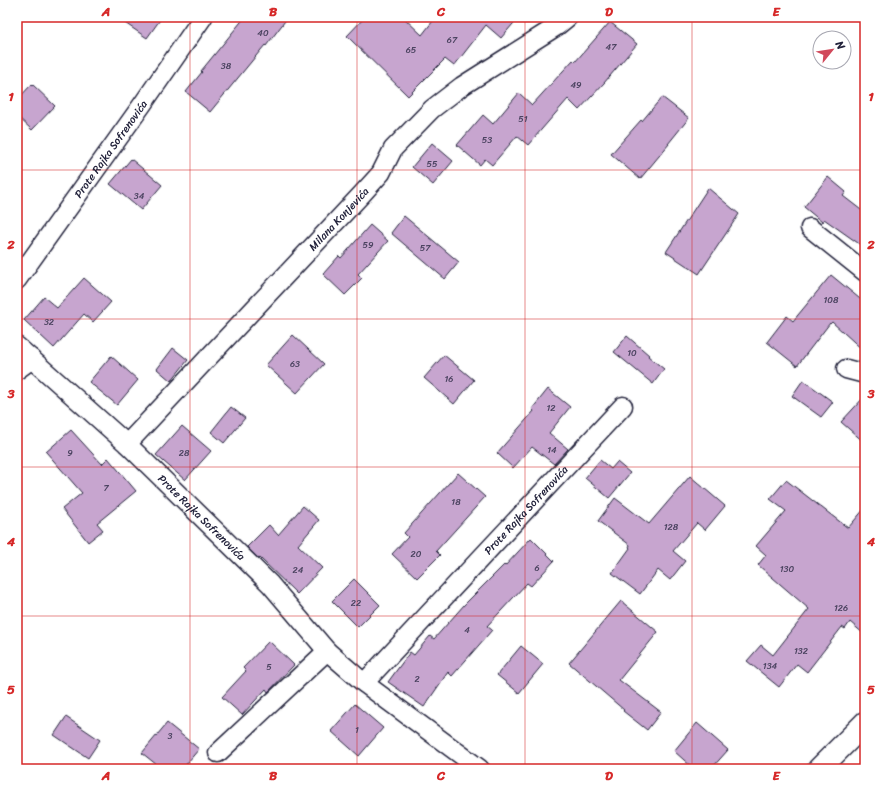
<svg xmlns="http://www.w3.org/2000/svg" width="882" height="786" viewBox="0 0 882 786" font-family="Sriracha,sans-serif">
<rect width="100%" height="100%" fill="#fff"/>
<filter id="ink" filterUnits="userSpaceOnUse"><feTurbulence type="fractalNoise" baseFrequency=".025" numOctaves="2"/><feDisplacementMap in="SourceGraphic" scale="8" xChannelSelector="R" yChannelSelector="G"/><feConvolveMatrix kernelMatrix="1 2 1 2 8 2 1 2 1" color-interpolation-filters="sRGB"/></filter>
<g filter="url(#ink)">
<!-- building -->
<g fill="#c7a5cf" stroke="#22223b">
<polygon points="116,17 162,17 147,38"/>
<polygon points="245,17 288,17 266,46 265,45 210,112 186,92 202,72 201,71"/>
<polygon points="365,17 403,17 422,35 436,17 519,17 501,38 486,25 454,66 445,59 408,96 347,36"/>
<polygon points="610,22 637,44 604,83 579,110 568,99 528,145 517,136 492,165 485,159 480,165 457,145 483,115 493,124 519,93 532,105 573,60 575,62"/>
<polygon points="32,84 55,106 32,130 17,116 17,100"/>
<polygon points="662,97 689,118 668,144 669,144 640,179 611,154 641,120 642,121"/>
<polygon points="432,143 453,161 433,185 412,167"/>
<polygon points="131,159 162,185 141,210 110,184"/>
<polygon points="828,177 846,192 843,196 865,213 865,248 824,219 822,222 804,207"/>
<polygon points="708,188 739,214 699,274 666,252"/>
<polygon points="404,216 459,262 445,279 391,233"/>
<polygon points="370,225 388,241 358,274 362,278 345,295 323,274 339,256 341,258"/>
<polygon points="831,275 865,303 865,352 832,322 830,324 830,323 797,366 767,342 787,316 793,321"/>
<polygon points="84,278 111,302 93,322 84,314 54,348 24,320 44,297 57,308"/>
<polygon points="293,335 324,364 297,393 266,365"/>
<polygon points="627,336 649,355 648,356 664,369 653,384 614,352"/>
<polygon points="173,348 188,360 171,381 157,369"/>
<polygon points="444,355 474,380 454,404 424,378"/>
<polygon points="111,356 138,380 117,405 89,382"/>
<polygon points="803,380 833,402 821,417 792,396"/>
<polygon points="548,389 570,407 549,433 568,449 554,464 532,447 513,468 497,453 534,411 532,409"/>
<polygon points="865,396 865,443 841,422"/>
<polygon points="231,407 245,418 224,443 211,432"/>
<polygon points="182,426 211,451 185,480 156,455"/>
<polygon points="71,430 102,464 108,458 136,491 97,523 103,530 88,542 62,509 82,493 46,452"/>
<polygon points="600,460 611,469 617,462 630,473 609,498 585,478"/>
<polygon points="458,473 485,497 436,551 440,555 417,578 392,554 408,537 404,533"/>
<polygon points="690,476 725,506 705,530 697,523 673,551 685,561 670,580 658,570 640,594 612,573 630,548 629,547 630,545 598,521 615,498 649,524"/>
<polygon points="786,480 848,528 865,508 865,635 850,622 845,629 842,627 807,672 797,664 779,687 747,661 761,645 773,655 809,609 758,565 766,555 756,546 786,511 770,499"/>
<polygon points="303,506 319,520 298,545 322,568 297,594 260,558 259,559 247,547 269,525 278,535"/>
<polygon points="531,538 554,561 531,586 527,583 487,626 492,630 452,676 448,672 424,707 388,682 410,652 414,655 430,636 434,639 464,605 504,565 505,566"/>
<polygon points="354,579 380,605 358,627 332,601"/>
<polygon points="621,601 658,632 619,680 661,712 647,730 623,711 624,710 569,663"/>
<polygon points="269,641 294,665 268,692 266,689 242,715 222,697 246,671 243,668"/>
<polygon points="521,646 543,664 519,693 497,675"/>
<polygon points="355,704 383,728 359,756 331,731"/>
<polygon points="66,717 100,740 88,758 54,735"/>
<polygon points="167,723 199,749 182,769 162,769 142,753"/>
<polygon points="697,723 728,750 711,769 694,769 674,751"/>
</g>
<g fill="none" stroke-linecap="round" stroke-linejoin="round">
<!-- minor casing -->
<g stroke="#22223b" stroke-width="21">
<g id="minor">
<polyline points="810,228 865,272"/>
<path id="s1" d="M17 280 142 105 203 17"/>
<path id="s2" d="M17 346 127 444 270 584 327 651 364 683 480 769"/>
<polyline points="846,369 865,374"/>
<polyline points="17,370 32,359"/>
<path id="s3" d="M127 444 362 194 381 173 393 149 432 109 462 86 557 26 568 17"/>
<path id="s4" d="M364 683 623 406"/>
<polyline points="218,753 327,651"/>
</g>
</g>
<!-- secondary casing -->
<g stroke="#22223b" stroke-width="25">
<polyline id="secondary" points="819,769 865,723"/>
</g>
<!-- minor -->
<use href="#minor" stroke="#fff" stroke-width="18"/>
<!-- secondary -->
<use href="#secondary" stroke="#fff" stroke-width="22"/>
</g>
</g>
<!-- grid -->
<path fill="none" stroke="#d62828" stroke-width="1" stroke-opacity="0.55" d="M190 17V769M357 17V769M525 17V769M692 17V769M17 170H865M17 319H865M17 467H865M17 616H865"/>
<g text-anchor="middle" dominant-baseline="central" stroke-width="3" stroke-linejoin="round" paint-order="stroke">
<!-- number labels -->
<g font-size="9" fill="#4b4360">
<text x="263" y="33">40</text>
<text x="452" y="40">67</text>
<text x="611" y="47">47</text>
<text x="411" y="50">65</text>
<text x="226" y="66">38</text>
<text x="576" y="85">49</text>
<text x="523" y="119">51</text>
<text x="487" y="140">53</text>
<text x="432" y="164">55</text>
<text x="139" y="196">34</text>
<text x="368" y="245">59</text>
<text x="425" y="248">57</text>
<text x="831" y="300">108</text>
<text x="49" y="322">32</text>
<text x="632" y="353">10</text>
<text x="295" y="364">63</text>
<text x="449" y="379">16</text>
<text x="551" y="408">12</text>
<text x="552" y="450">14</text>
<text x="70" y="453">9</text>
<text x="184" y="453">28</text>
<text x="106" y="488">7</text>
<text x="456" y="502">18</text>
<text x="671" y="527">128</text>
<text x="416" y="554">20</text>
<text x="537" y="568">6</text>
<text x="787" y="569">130</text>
<text x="298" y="570">24</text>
<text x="356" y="603">22</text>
<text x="841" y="608">126</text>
<text x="467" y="630">4</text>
<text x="801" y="651">132</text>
<text x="770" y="666">134</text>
<text x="269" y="667">5</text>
<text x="417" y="679">2</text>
<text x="357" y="730">1</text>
<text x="170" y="736">3</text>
</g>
<!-- street labels -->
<g font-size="11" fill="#22223b" stroke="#fff">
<text stroke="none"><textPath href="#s1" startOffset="161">Prote Rajka Sofrenovića</textPath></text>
<text stroke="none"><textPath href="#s3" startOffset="309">Milana Konjevića</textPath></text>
<text stroke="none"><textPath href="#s4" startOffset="237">Prote Rajka Sofrenovića</textPath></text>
<text stroke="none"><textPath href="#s2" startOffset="252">Prote Rajka Sofrenovića</textPath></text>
</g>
</g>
<!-- margin -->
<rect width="882" height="786" fill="none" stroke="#fff" stroke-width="44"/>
<!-- north arrow -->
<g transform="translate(832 50) rotate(60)"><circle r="19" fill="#ffffff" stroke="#a7a7b1"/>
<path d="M0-3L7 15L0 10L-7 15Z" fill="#d1495b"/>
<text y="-6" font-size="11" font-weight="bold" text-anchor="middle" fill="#22223b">N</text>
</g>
<rect x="22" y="22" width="838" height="742" fill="none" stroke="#d62828" stroke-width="1.5"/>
<g font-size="13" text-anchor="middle" font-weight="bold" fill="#d62828">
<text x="106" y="16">A</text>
<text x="273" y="16">B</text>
<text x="441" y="16">C</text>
<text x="609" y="16">D</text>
<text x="776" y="16">E</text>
<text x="11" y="101">1</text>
<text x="871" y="101">1</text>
<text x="11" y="249">2</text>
<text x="871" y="249">2</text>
<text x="11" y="398">3</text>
<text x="871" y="398">3</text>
<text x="11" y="546">4</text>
<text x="871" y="546">4</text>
<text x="11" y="694">5</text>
<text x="871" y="694">5</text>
<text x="106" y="780">A</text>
<text x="273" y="780">B</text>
<text x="441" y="780">C</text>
<text x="609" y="780">D</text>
<text x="776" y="780">E</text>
</g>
</svg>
